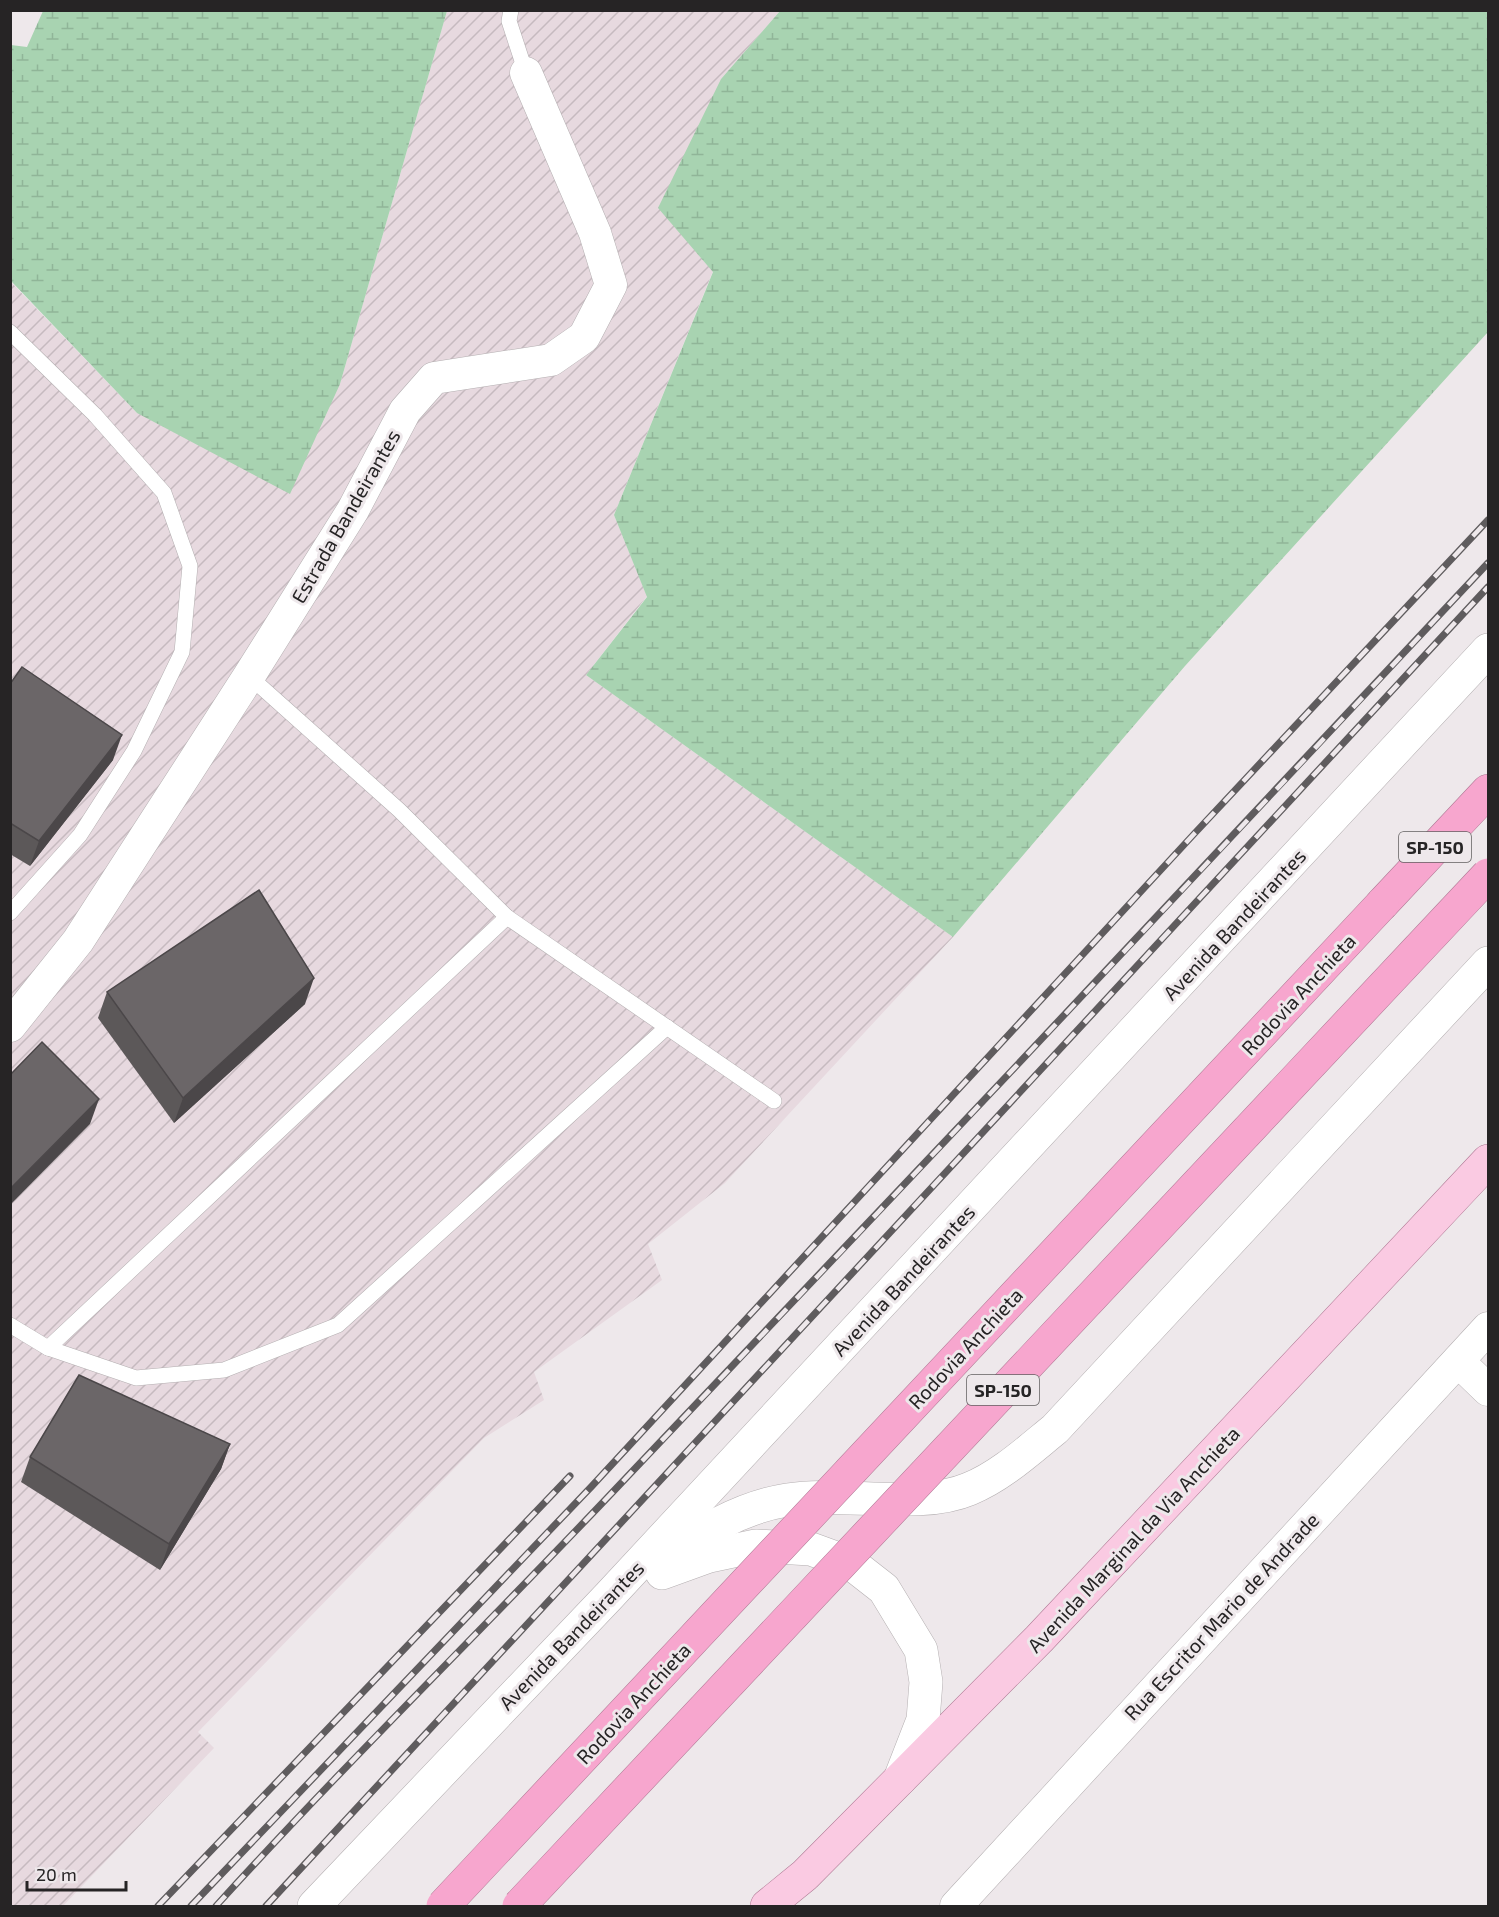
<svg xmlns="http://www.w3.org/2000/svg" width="1499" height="1917" viewBox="0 0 1499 1917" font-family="'Exo 2',sans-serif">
<defs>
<pattern id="industrial-furrows" width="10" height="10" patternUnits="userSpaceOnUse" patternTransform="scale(1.5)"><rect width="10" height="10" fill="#e7d9df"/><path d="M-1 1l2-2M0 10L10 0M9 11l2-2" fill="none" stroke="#c6babf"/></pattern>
<pattern id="wetland-marsh" width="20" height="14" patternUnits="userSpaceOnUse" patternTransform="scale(1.5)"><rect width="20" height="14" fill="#a8d3b1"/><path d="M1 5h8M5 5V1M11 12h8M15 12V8" fill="none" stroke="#90b598"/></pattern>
</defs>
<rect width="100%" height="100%" fill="#eee8eb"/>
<!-- industrial -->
<polygon fill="url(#industrial-furrows)" points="447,11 780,11 721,79 713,271 614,515 647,596 586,675 953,937 725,1183 648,1244 662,1280 534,1372 544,1400 484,1438 198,1732 214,1748 63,1906 10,1906 10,281 137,413 340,384"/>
<!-- wetland -->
<g fill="url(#wetland-marsh)">
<polygon points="43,11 447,11 340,384 290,494 137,413 11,281 11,45 27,47"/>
<polygon points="780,11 1488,11 1488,332 1185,666 953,937 586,675 647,597 614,515 713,272 658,208 721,79"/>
</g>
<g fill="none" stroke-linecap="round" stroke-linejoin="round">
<!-- lane casing -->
<g stroke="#b4afb1" stroke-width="16">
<g id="lane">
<polyline points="511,10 509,21 526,73"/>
<polyline points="10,332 95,415 164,493 190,566 182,652 134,751 80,835 10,913"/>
<polyline points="249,676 399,810 507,917 774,1101"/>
<polyline points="10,1325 48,1348 507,917"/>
<polyline points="48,1348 136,1378 224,1370 338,1325 667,1027"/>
</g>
</g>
<!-- street casing -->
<g stroke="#b4afb1" stroke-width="33">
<g id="street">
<polyline points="10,1026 78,941 249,676 353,510 405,411 434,378 551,360 584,337 611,285 595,233 526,73"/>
<polyline points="1458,1361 1488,1390"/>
<polyline points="956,1906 1488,1328"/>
</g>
</g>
<!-- secondary casing -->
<g stroke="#b4afb1" stroke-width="34">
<g id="secondary">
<path d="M660 1561C700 1533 738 1508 787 1500 840 1491 920 1510 969 1489 1001 1476 1029 1450 1055 1429L1488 963"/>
<polyline points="662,1573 709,1556 756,1546 811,1549 852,1564 884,1589 921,1650 926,1682 923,1720 900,1779"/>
<polyline points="314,1906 609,1596 1488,650"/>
</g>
</g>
<!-- primary casing -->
<g stroke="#ae7893" stroke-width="34">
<polyline id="primary" points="767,1906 805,1875 1039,1639 1488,1161"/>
</g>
<!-- highway casing -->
<g stroke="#ae7893" stroke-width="34">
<polyline id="highway" points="1382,904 1488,791"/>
</g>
<!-- lane -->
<use href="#lane" stroke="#fff" stroke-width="15"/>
<!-- street -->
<use href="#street" stroke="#fff" stroke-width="32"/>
<!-- secondary -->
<use href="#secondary" stroke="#fff" stroke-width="33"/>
<!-- primary -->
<use href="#primary" stroke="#facae2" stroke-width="33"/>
<!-- highway -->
<use href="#highway" stroke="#f7a6ce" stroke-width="33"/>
<!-- rail casing -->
<g stroke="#5f5c5e" stroke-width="7">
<g id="rail">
<polyline points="158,1906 570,1476"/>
<polyline points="191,1906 592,1486 1194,834 1488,520"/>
<path d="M216 1906C343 1766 478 1634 608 1497 903 1187 1196 876 1488 563"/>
<polyline points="266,1906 1488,587"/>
</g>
</g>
<!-- rail -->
<use href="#rail" stroke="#eee8eb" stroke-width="4.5" stroke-dasharray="14" stroke-linecap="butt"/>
<!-- highway-bridge casing -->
<g stroke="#ae7893" stroke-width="34" stroke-linecap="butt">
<g id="highway-bridge">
<polyline points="443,1906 1382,904"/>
<polyline points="519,1906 1488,875"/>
</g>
</g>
<!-- highway-bridge -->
<use href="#highway-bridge" stroke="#f7a6ce" stroke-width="33"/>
</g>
<!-- wall -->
<g fill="#5c5859">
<polygon points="10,684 113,760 30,866 10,854"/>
<polygon points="107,992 305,1004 174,1123 98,1018"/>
<polygon points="230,1444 221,1469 160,1570 21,1482 30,1457"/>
</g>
<!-- shaded-wall -->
<g fill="#4b4749">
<polygon points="122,735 113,760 30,866 39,841"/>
<polygon points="314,978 305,1004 174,1123 183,1098"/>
<polygon points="99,1099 90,1124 10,1205 10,1189"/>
<polygon points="230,1444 221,1469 160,1570 169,1544"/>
</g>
<!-- building -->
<g fill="#6b6668" stroke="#4b4749" stroke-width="1.5">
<polygon points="22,667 122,735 39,841 10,823 10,684"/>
<polygon points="259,890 314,978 183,1098 107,992"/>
<polygon points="42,1042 99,1099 10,1189 10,1075"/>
<polygon points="79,1375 230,1444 169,1544 30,1457"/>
</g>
<g text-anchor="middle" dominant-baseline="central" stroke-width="6" stroke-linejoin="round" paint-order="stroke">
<!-- shield labels -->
<g fill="#eee8eb" stroke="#625f60" stroke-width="1.5">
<rect x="1399" y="832" width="72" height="30" rx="4.5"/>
<rect x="967" y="1375" width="72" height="30" rx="4.5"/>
</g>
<g font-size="18" font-weight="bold" fill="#262425">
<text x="1435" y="847">SP-150</text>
<text x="1003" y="1390">SP-150</text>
</g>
<!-- street labels -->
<g font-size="20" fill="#262425" stroke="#eee8eb">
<text transform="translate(345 516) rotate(-60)">Estrada Bandeirantes</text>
<text transform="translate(1234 924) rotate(-47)">Avenida Bandeirantes</text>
<text transform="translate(1298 994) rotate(-47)">Rodovia Anchieta</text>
<text transform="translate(903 1280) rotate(-47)">Avenida Bandeirantes</text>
<text transform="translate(965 1348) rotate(-47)">Rodovia Anchieta</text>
<text transform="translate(1133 1539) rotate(-47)">Avenida Marginal da Via Anchieta</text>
<text transform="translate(1221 1616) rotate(-47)">Rua Escritor Mario de Andrade</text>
<text transform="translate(571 1635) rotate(-46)">Avenida Bandeirantes</text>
<text transform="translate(633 1703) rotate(-47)">Rodovia Anchieta</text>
</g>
</g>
<!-- border -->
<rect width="1499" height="1917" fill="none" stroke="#262425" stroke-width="24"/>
<!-- scale -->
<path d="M27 1881v9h99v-9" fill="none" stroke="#262425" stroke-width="3"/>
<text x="36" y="1881" font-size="18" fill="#262425" stroke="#eee8eb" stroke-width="4.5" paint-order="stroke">20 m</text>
</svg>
